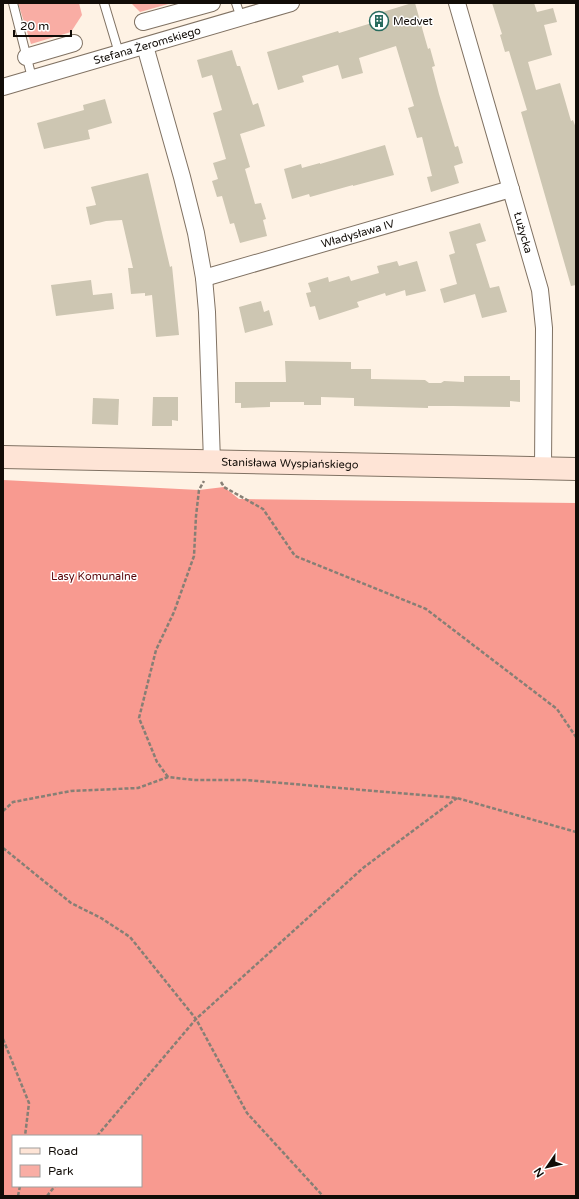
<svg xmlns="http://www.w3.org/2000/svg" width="579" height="1199" viewBox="0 0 579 1199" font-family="'Varela Round',sans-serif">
<rect width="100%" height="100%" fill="#fef2e4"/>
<!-- green -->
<g fill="#f9ada4">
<polygon points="18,3 79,3 82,15 71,32 31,44"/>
<polygon points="131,3 172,3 140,12"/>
</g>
<!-- forest -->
<path fill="#f89a90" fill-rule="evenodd" d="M3 480 199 490 224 487 239 499 576 503V1196H3ZM13 1136H141V1186H13Z"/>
<!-- building -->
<g fill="#cdc6b2">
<polygon points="412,3 415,3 428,49 430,48 435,66 432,67 439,94 455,147 458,146 463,163 454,166 459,183 431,192 427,177 432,176 422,137 417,138 408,108 414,106 396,46 359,58 363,73 342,79 338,65 302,76 304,82 278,90 267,52 338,31 339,33 375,22 373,15"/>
<polygon points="492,3 534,3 537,12 553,8 557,22 544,25 552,55 528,62 536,90 560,83 571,121 573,120 576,128 576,285 571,286 521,112 527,110 509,51 505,52 500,35 502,34"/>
<polygon points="232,50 237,66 240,66 253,105 258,103 265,126 240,134 250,167 245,169 255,204 261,203 266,219 263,220 267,236 240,243 234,223 230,224 222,196 217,197 212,181 218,179 213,163 226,159 213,113 222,110 212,75 202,78 197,60"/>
<polygon points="105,99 112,123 88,130 90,139 44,149 37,123 84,110 83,105"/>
<polygon points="385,145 394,175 353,186 353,185 310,197 309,194 292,199 284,169 301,164 302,168 320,163 320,164"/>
<polygon points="148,173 170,267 172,266 179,335 156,337 152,295 145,296 145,293 131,294 128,268 133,268 122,220 106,221 90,225 86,207 96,205 91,187"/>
<polygon points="480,223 486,241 476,244 490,288 499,286 507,312 482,318 475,294 444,303 440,289 457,284 449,255 455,253 449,232"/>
<polygon points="397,261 399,266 417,261 426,291 406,296 405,290 386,296 385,293 357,302 359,307 319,320 315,306 310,307 306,293 311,292 308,283 328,277 329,282 349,276 351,281 379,273 377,266"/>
<polygon points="91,280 93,295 112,293 114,309 56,316 51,285"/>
<polygon points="261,301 264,312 269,310 273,325 245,333 239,307"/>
<polygon points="285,361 351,362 351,369 371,369 371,379 425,380 429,383 441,383 444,381 464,382 464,376 510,376 510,380 520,380 520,402 510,401 510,407 453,406 428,406 428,408 354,406 354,398 321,397 321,405 304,405 304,402 270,402 270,407 241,408 241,403 235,403 235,382 286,382"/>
<polygon points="153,397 178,397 178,421 172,420 172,426 152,426"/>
<polygon points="93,398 119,399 118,425 92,424"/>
</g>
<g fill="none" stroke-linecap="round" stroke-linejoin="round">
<!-- lane casing -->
<g stroke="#807263" stroke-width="10">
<g id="lane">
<polyline points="13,3 32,78"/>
<polyline points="104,3 119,53"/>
<polyline points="236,3 241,18"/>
</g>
</g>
<!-- street casing -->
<g stroke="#807263" stroke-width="18">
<g id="street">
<path id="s1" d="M457 3 540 290 544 328 543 468"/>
<polyline points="143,22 212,3"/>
<polyline points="145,46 182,177 196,233 204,278 207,312 212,462"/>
<polyline points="26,57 74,43"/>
<path id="s2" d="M3 87 291 3"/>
<path id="s3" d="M204 278 511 189"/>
</g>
</g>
<!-- secondary casing -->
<g stroke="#807263" stroke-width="24">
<g id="secondary">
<path id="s4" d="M3 457 576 469"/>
</g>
</g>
<!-- path -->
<g stroke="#877f75" stroke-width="2.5" stroke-dasharray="4 2" stroke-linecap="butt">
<polyline points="221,482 224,487 263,509 295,556 426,609 557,709 576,737"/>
<polyline points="168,777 157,762 139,718 156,650 174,612 194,556 196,516 199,490 204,481"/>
<polyline points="3,811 13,802 71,791 138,788 168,777 194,780 246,780 457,798 576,832"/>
<polyline points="3,848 71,903 101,918 130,937 196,1019 247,1113 323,1196"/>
<polyline points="3,1039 29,1103 25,1136"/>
<polyline points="97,1136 196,1019 363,868 457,798"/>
<polyline points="18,1196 20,1186"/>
<polyline points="47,1196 55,1186"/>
</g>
<!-- lane -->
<use href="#lane" stroke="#fff" stroke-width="8"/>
<!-- street -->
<use href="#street" stroke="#fff" stroke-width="16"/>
<!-- secondary -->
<use href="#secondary" stroke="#fee4d6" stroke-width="22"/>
</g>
<!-- icons -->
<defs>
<g id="building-ring" transform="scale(1)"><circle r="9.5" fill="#fff" stroke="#276b5e" stroke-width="1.5"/><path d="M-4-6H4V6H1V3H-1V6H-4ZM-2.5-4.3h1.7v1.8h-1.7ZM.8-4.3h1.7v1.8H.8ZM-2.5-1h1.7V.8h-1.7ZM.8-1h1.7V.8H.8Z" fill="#276b5e"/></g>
</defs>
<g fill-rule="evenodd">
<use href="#building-ring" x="379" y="21"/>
</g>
<g text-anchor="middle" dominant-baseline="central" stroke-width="3" stroke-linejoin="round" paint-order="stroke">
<!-- poi labels -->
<g font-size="11" fill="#110c07" stroke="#fff" text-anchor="start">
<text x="393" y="21">Medvet</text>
</g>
<!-- street labels -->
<g font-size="11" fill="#110c07" stroke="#fff">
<text stroke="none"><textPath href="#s2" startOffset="150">Stefana Żeromskiego</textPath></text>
<text stroke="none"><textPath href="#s1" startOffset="239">Łużycka</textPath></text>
<text stroke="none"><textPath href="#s3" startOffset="160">Władysława IV</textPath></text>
<text stroke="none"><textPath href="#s4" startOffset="287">Stanisława Wyspiańskiego</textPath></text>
</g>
<!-- park labels -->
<g font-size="11" fill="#5a0509" stroke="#fff">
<text x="94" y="576">Lasy Komunalne</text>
</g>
</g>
<!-- border -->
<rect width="579" height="1199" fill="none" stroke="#110c07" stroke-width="8"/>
<!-- legend -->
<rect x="12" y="1135" width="130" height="52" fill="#ffffff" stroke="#a09e9c"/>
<rect x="20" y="1148" width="20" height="6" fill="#fee4d6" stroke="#a09e9c"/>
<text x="48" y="1155" font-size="12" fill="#110c07">Road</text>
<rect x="20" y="1165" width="20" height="12" fill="#f9ada4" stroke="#a09e9c"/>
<text x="48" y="1175" font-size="12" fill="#110c07">Park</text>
<!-- north arrow -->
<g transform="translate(547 1167) rotate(236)" stroke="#ffffff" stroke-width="3" paint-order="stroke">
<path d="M0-3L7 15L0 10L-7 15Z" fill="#110c07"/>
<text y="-6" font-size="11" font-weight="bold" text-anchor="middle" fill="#110c07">N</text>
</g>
<!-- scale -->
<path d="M14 30v6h57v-6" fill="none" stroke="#110c07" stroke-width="2"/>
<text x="20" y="30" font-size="12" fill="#110c07" stroke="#ffffff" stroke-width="3" paint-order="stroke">20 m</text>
</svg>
